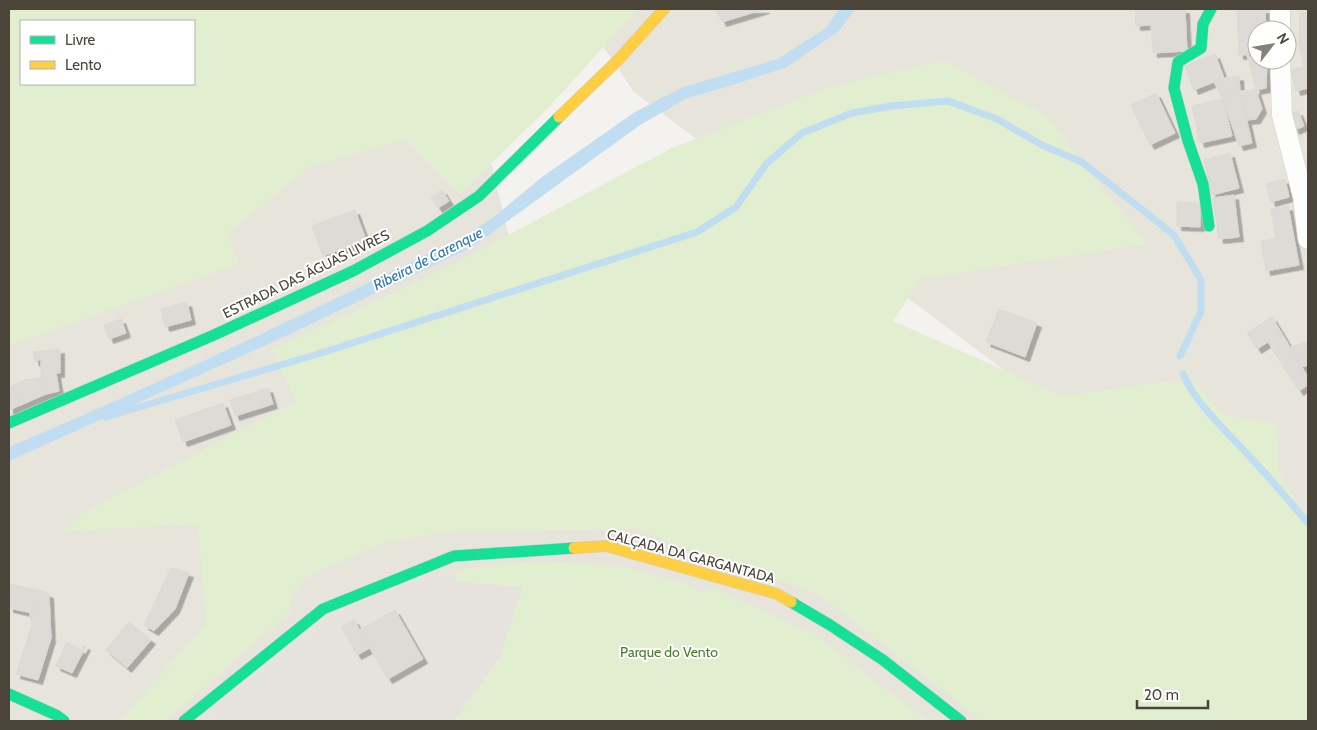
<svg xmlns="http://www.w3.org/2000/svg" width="1317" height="730" viewBox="0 0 1317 730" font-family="Cabin,sans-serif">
<defs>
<filter id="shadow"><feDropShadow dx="4.5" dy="4.5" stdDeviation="0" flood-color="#0004"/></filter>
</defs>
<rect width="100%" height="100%" fill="#f4f2ee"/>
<!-- residential -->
<g fill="#e7e4dc" fill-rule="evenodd">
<path d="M578 9H1308V599L634 92ZM1257 30H1287V60H1257Z"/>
<polygon points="477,104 540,366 1159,721 9,721 9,229"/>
</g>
<!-- industrial -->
<polygon fill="#e6e2de" points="562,561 616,565 593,679 564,721 217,721 215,707 337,619 395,586 453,577 458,569"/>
<!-- green -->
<g fill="#e1eecf" fill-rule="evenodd">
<path d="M9 9H638L550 106 460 194 406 140 310 167 228 233 239 264 9 346ZM21 21H194V84H21Z"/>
<polygon points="944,60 1046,116 1147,244 921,279 893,321 1063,396 1170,381 1195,382 1223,414 1276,424 1279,471 1308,523 1308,721 982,721 817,594 633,529 446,532 382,544 312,574 293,591 290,612 166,721 119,721 206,624 198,525 63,531 86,511 296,401 271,350 444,269 672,148 829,87"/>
<polygon points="535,561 616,565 687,583 703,593 712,587 814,634 928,721 454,721 500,657 523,587 456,582 454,577 458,569"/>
</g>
<!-- water -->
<path fill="#c0ddf1" d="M839 9H855L839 31 787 67 729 86 685 99 640 125 472 247 277 340 9 461V447C164 382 315 309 467 235L494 217 542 177 635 112 683 87 778 59 826 28Z"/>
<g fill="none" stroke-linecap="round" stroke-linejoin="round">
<!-- stream -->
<g stroke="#c0ddf1" stroke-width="7">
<path d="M1183 374C1197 406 1227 431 1250 457 1270 478 1289 501 1308 523"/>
<polyline points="106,417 318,354 697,232 736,207 767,163 802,133 852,113 891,106 948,101 997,119 1042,145 1082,162 1174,235 1201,280 1201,312 1180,356"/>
</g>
</g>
<!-- building -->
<g fill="#dedbd6" stroke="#dcd9d4" filter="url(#shadow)">
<polygon points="716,9 765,9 722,22"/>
<polygon points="1135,9 1185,9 1187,51 1153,53 1151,25 1136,26"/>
<polygon points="1237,9 1265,9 1266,30 1257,30 1257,54 1239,55"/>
<polygon points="1308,12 1308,88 1296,91 1291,70 1304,67 1299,46 1300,13"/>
<polygon points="1215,54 1224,78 1194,90 1185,66"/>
<polygon points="1257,54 1257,60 1267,60 1266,88 1256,90 1247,55"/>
<polygon points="1239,76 1240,91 1223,99 1214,82 1224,78"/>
<polygon points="1256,90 1262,109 1256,119 1247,120 1240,91"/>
<polygon points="1240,91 1252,143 1239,146 1223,99"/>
<polygon points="1156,93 1175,133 1150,145 1131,105"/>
<polygon points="1223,99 1232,136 1200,143 1192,106"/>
<polygon points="1298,111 1304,126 1295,130 1289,115"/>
<polygon points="1230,153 1239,188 1212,195 1204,160"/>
<polygon points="1285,179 1289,197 1271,202 1266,184"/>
<polygon points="442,190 449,201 438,208 431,197"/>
<polygon points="1234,195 1239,237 1219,239 1213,198"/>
<polygon points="1177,202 1200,203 1200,227 1177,226"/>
<polygon points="1288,206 1299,265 1266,271 1261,241 1276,238 1271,209"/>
<polygon points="355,210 366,240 323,256 312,226"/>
<polygon points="187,302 191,320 165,327 161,309"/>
<polygon points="999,309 1037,323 1025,357 986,342"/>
<polygon points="1272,317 1308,377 1308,385 1299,391 1268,342 1257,349 1247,333"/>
<polygon points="121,319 126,333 109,339 104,325"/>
<polygon points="1308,342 1308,365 1302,367 1290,347"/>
<polygon points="60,349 60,373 56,373 59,391 46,394 39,378 41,377 41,359 35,362 33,352"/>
<polygon points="39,378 46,394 21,405 12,386 25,380"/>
<polygon points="12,386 21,405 9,410 9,388"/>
<polygon points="268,388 273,404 235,416 230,400"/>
<polygon points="223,403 231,425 183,442 175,420"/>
<polygon points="171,568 189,573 175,609 154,631 144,625"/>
<polygon points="9,584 41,591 36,614 9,608"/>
<polygon points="41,591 49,594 51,638 38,680 16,674 32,625 30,613 36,614"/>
<polygon points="395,610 423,659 388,679 359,630"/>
<polygon points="354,620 370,648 357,655 341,627"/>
<polygon points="129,622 151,640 127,668 106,650"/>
<polygon points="67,642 81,650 84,645 86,646 72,673 56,666"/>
</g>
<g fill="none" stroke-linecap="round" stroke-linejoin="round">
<!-- street casing -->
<g stroke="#d2d0cb" stroke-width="21">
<g id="street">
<polyline points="1280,30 1280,9"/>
<polyline points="1280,60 1282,115 1303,197 1308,239"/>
</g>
</g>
<!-- fast casing -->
<g stroke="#d3cfc5" stroke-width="12">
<g id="fast">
<polyline points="1209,226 1203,184 1188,141 1174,88 1178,62 1201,48 1203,24 1211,9"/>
<polyline points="9,423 214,335 353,271 427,231 479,196 559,117"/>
<polyline points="791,602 830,625 883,660 961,721"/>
<polyline points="9,694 56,715 64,721"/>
<polyline points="184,721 323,609 454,556 574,548"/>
</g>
</g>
<!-- slow casing -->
<g stroke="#d3cfc5" stroke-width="12">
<g id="slow">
<polyline points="559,117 619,59 664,9"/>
<polyline points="574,548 606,546 777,594 791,602"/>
</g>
</g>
<!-- street -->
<use href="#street" stroke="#fdfdfc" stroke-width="20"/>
<!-- fast -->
<use href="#fast" stroke="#16e098" stroke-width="11"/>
<!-- slow -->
<use href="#slow" stroke="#ffcf43" stroke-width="11"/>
</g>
<g text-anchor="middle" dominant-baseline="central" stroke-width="4" stroke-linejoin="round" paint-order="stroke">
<!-- street labels -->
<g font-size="14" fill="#4b4439" stroke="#fff">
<text transform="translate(306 274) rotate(-26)">ESTRADA DAS ÁGUAS LIVRES</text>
<text transform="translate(691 556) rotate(15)">CALÇADA DA GARGANTADA</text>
</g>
<!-- park labels -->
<g font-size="14" fill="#4a7f2a" stroke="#fff">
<text x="669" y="652">Parque do Vento</text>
</g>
<!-- water labels -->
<g font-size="15" font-style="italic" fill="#2e7ab2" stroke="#fff">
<text transform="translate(428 259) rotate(-27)">Ribeira de Carenque</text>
</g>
</g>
<!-- border -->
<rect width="1317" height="730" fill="none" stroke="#4b4439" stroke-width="20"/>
<!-- legend -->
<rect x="20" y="20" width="175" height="65" fill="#ffffff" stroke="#b7b4b0"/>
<rect x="30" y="36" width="25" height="8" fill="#16e098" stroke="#b7b4b0"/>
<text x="65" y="45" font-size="15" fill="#4b4439">Livre</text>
<rect x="30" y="61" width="25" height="8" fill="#ffcf43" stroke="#b7b4b0"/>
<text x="65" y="70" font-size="15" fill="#4b4439">Lento</text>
<!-- north arrow -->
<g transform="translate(1272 45) rotate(59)"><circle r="24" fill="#ffffff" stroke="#b7b4b0"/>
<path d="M0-4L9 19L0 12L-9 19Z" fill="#868178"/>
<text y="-8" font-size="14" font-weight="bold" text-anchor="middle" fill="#4b4439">N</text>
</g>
<!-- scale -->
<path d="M1137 700v8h71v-8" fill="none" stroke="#4b4439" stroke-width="2.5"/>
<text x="1144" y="700" font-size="15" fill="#4b4439" stroke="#ffffff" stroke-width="4" paint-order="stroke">20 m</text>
</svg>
